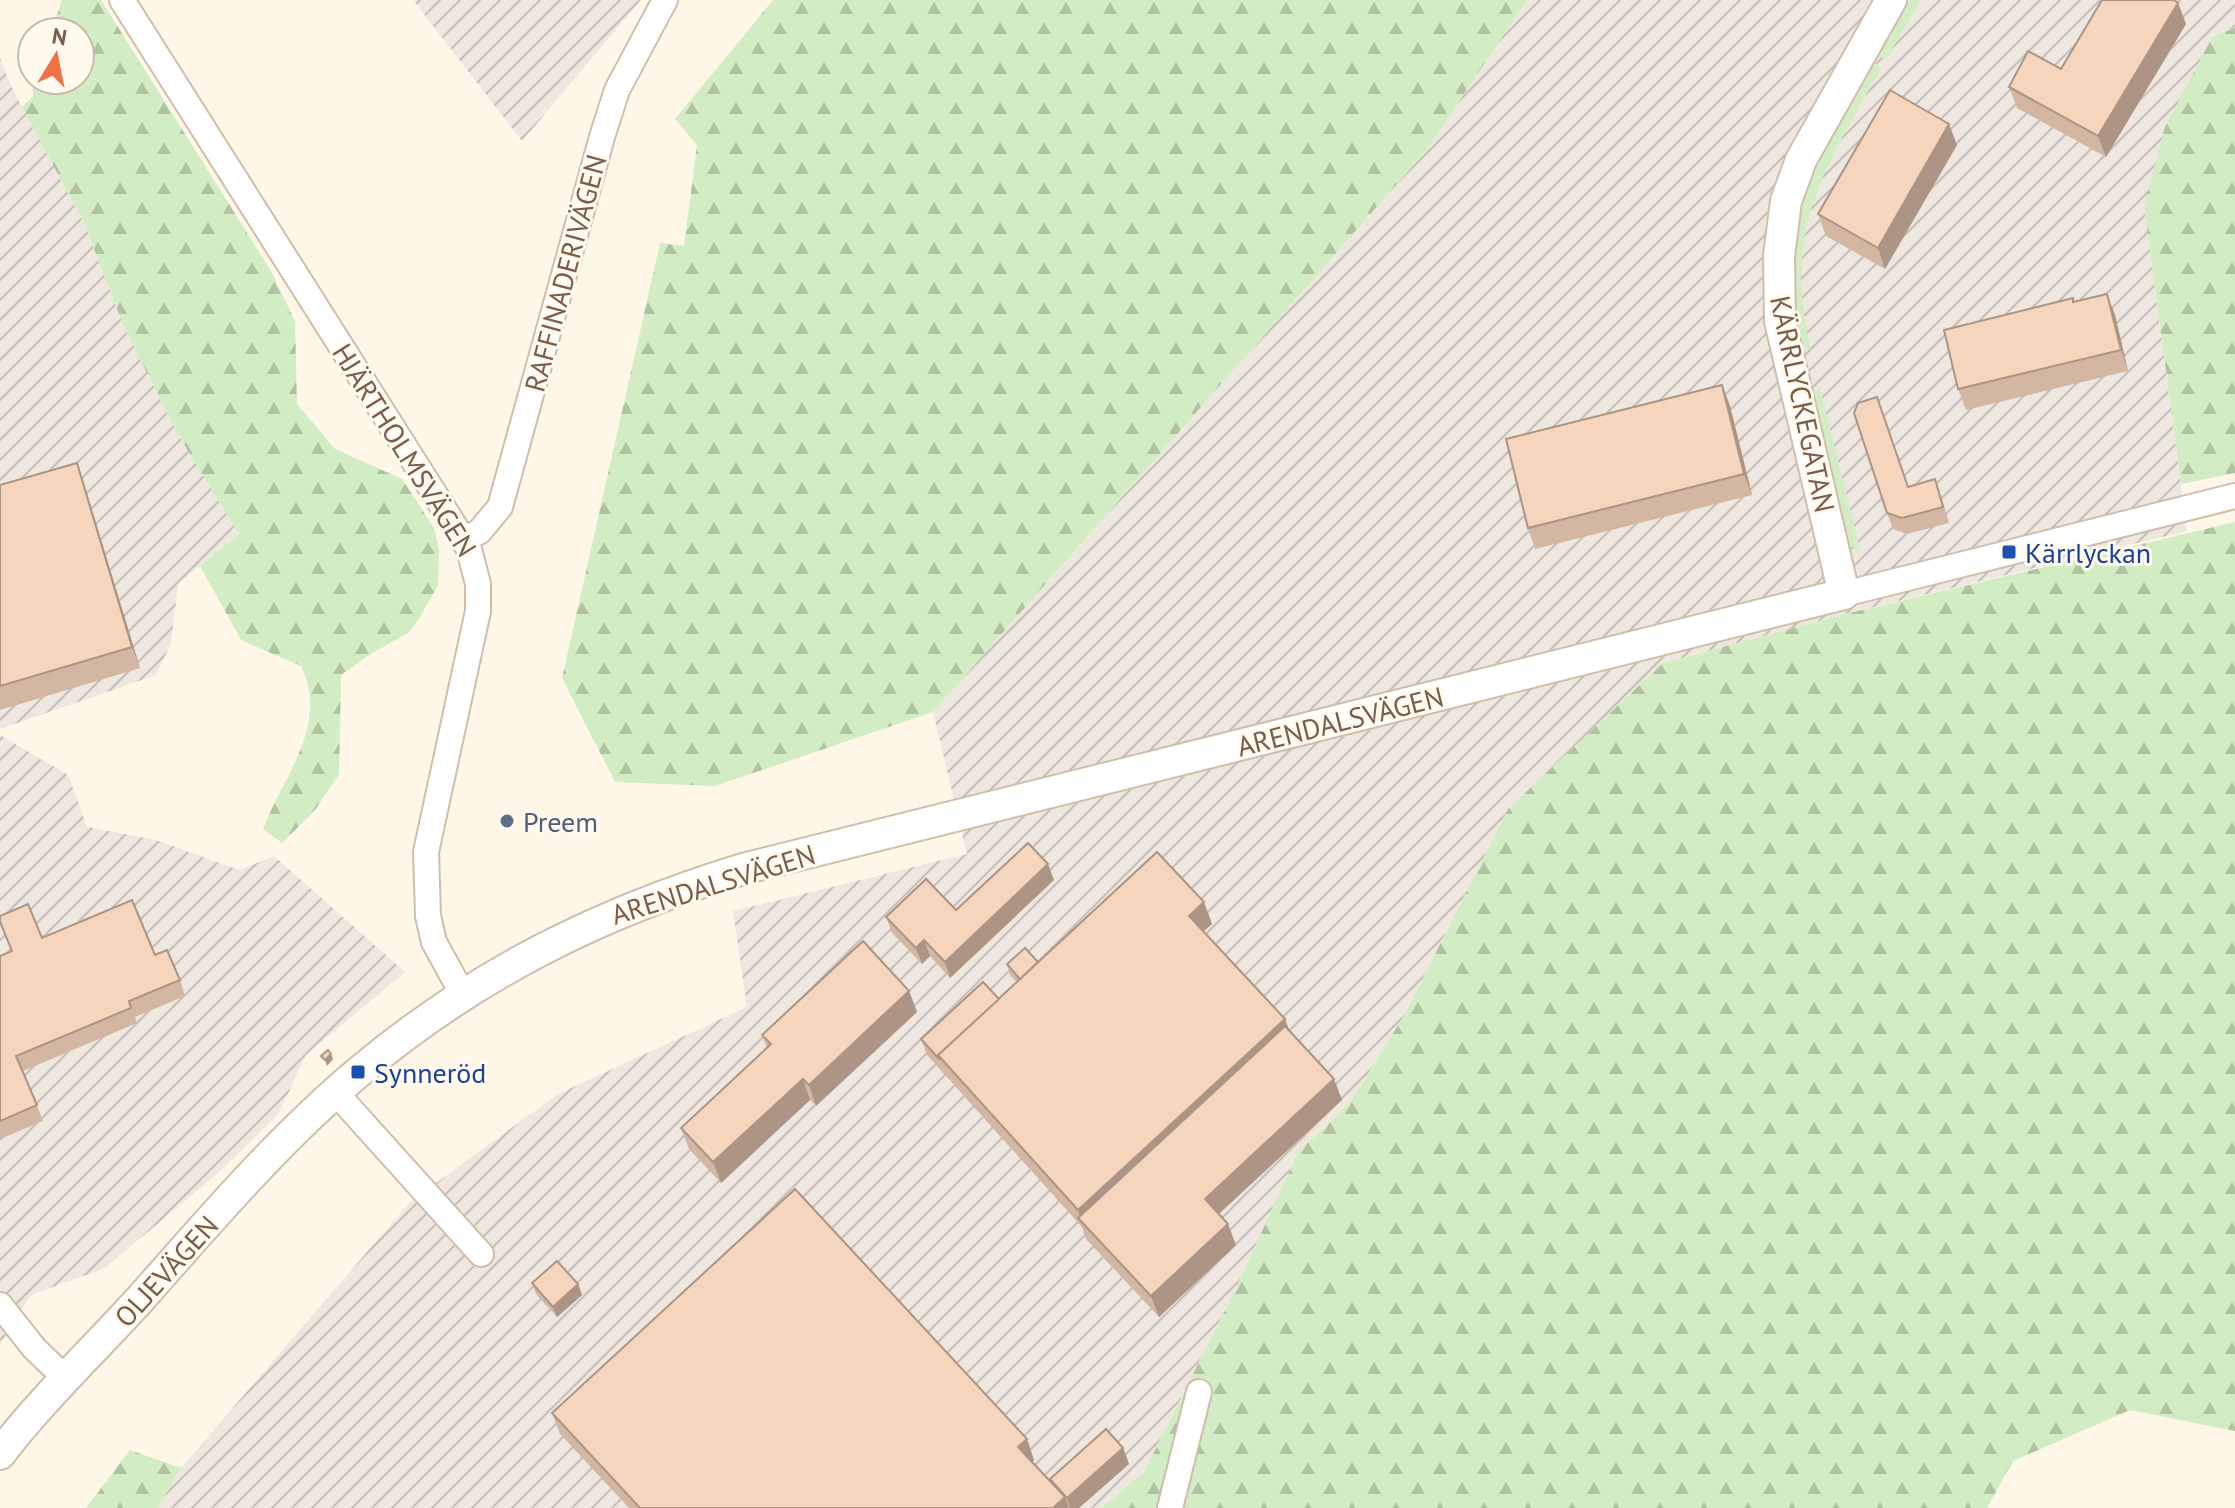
<svg xmlns="http://www.w3.org/2000/svg" width="2235" height="1508" viewBox="0 0 2235 1508" font-family="'PT Sans',sans-serif">
<defs>
<pattern id="industrial-furrows" width="10" height="10" patternUnits="userSpaceOnUse" patternTransform="scale(2)"><rect width="10" height="10" fill="#eee7e0"/><path d="M-1 1l2-2M0 10L10 0M9 11l2-2" fill="none" stroke="#c6beb8"/></pattern>
<pattern id="forest-firs" width="22" height="20" patternUnits="userSpaceOnUse" patternTransform="scale(2)"><rect width="22" height="20" fill="#d2edc3"/><path d="M5 1l3.5 6h-7zM16 11l3.5 6h-7z" fill="#afc3a0"/></pattern>
</defs>
<rect width="100%" height="100%" fill="#fef6e6"/>
<!-- industrial -->
<g fill="url(#industrial-furrows)">
<polygon points="413,0 641,0 522,141"/>
<polygon points="1527,0 2235,0 2235,28 2212,37 2144,206 2187,531 1845,614 1663,663 1508,809 1405,1014 1349,1104 1298,1152 1237,1286 1144,1472 1101,1508 158,1508 181,1468 410,1202 558,1094 747,1007 733,911 967,854 933,712 1425,152"/>
<polygon points="0,58 11,86 84,223 123,325 177,433 239,534 178,584 171,644 156,675 0,729"/>
<polygon points="0,735 68,775 87,827 156,840 239,870 274,856 405,972 306,1055 278,1115 218,1173 105,1268 31,1295 0,1345"/>
</g>
<!-- green -->
<g fill="#d2edc3">
<polygon points="1907,0 1921,0 1887,58 1880,58 1877,54"/>
<path d="M1871 62 1878 64 1880 70C1823 173 1782 228 1811 350L1796 341C1793 322 1787 300 1787 280 1791 197 1832 133 1871 62Z"/>
<polygon points="1819,385 1860,550 1860,554 1847,542 1813,397"/>
</g>
<!-- forest -->
<g fill="url(#forest-firs)">
<path d="M62 0H101L271 271 295 321 297 404 335 449 402 479 434 528 439 549 438 585 419 619 408 633 369 655 341 675 339 774 315 810 282 843 263 829C283 777 330 724 301 666L241 640 200 566 239 534 177 433 123 325 84 223 22 107 33 96 32 78 80 80V32H51Z"/>
<polygon points="773,0 1527,0 1425,152 933,712 715,786 615,782 562,678 660,243 684,246 697,145 675,119"/>
<polygon points="2235,28 2235,473 2181,484 2144,206 2165,127 2212,37"/>
<polygon points="2235,522 2235,1431 2130,1410 2013,1461 1987,1508 1101,1508 1144,1472 1237,1286 1298,1152 1349,1104 1405,1014 1508,809 1663,663 1845,614"/>
<polygon points="130,1450 181,1468 158,1508 86,1508"/>
</g>
<g fill="none" stroke-linecap="round" stroke-linejoin="round">
<!-- minor casing -->
<g stroke="#d0beab" stroke-width="28">
<g id="minor">
<polyline points="122,0 439,501 469,549 478,584 478,611 426,852 428,916 434,942 463,995"/>
<polyline points="463,539 479,532 500,507 602,137 617,90 665,0"/>
<polyline points="1844,594 2235,496"/>
<polyline points="336,1093 481,1254"/>
<polyline points="0,1305 34,1348 67,1380"/>
<polyline points="1170,1508 1199,1392"/>
</g>
</g>
<!-- tertiary casing -->
<g stroke="#d0beab" stroke-width="34">
<path id="tertiary" d="M0 1454C42 1399 95 1349 142 1297 211 1219 281 1137 360 1071 476 974 599 913 743 869L1844 594 1780 321 1779 256 1786 201 1801 160 1891 0"/>
</g>
<!-- minor -->
<use href="#minor" stroke="#fff" stroke-width="24"/>
<!-- tertiary -->
<use href="#tertiary" stroke="#fff" stroke-width="30"/>
</g>
<!-- wall -->
<g fill="#d3b7a2">
<polygon points="2178,3 2186,24 2106,157 2017,108 2009,87 2061,69"/>
<polygon points="1957,145 1885,269 1826,236 1818,214"/>
<polygon points="2107,294 2115,315 2128,371 1966,410 1958,389 2074,302"/>
<polygon points="1722,385 1730,406 1752,495 1535,549 1528,528"/>
<polygon points="84,484 140,668 0,710 0,485"/>
<polygon points="1908,487 1941,495 1949,523 1907,534 1893,529 1887,513"/>
<polygon points="1054,880 950,978 930,956 922,964 892,933 886,917 956,910"/>
<polygon points="1204,902 1212,924 1204,931 1285,1019 1289,1031 1342,1100 1219,1214 1236,1245 1159,1317 1086,1239 1082,1227 927,1055 921,1039 999,999 1017,982 1010,975 1007,964 1038,962"/>
<polygon points="0,922 42,938 155,955 180,980 185,996 135,1017 137,1023 23,1071 43,1121 0,1139 0,956 12,952"/>
<polygon points="909,991 917,1012 816,1106 810,1100 721,1183 689,1149 681,1128 767,1048 762,1035"/>
<polygon points="532,1283 578,1284 582,1295 557,1317 536,1294"/>
<polygon points="552,1413 1034,1460 1032,1462 1051,1481 1123,1448 1129,1464 1079,1508 629,1508 560,1434"/>
</g>
<!-- shaded-wall -->
<g fill="#ac9584">
<polygon points="2178,3 2186,24 2106,157 2098,136"/>
<polygon points="1949,124 1957,145 1885,269 1878,248"/>
<polygon points="2107,294 2115,315 2128,371 2121,350"/>
<polygon points="1722,385 1730,406 1752,495 1744,474"/>
<polygon points="77,463 84,484 140,668 132,647"/>
<polygon points="1048,864 1054,880 950,978 945,962"/>
<polygon points="1204,902 1212,924 1197,937 1189,916"/>
<polygon points="924,940 930,956 922,964 916,948"/>
<polygon points="909,991 917,1012 816,1106 809,1085"/>
<polygon points="1285,1019 1293,1040 1082,1222 1078,1210"/>
<polygon points="331,1054 333,1059 327,1066 325,1060"/>
<polygon points="803,1079 810,1100 721,1183 713,1162"/>
<polygon points="1334,1079 1342,1100 1212,1220 1205,1199"/>
<polygon points="1228,1224 1236,1245 1159,1317 1151,1296"/>
<polygon points="578,1284 582,1295 557,1317 553,1307"/>
<polygon points="1027,1439 1034,1460 1026,1468 1018,1447"/>
<polygon points="1123,1448 1129,1464 1079,1508 1070,1508 1067,1498"/>
<polygon points="1065,1497 1069,1508 1053,1508"/>
</g>
<!-- building -->
<g fill="#f5d5bc" stroke="#ac9584" stroke-width="2">
<polygon points="2102,0 2174,0 2178,3 2098,136 2009,87 2028,51 2061,69"/>
<polygon points="1890,90 1949,124 1878,248 1818,214"/>
<polygon points="2107,294 2121,350 1958,389 1944,330 2073,298 2073,302"/>
<polygon points="1722,385 1744,474 1528,528 1506,439"/>
<polygon points="1877,397 1908,487 1935,479 1943,507 1902,518 1887,513 1854,413 1858,403"/>
<polygon points="77,463 132,647 0,686 0,485"/>
<polygon points="1028,843 1048,864 945,962 924,940 916,948 886,917 926,879 956,910"/>
<polygon points="1157,852 1204,902 1189,916 1285,1019 1078,1210 938,1055"/>
<polygon points="132,900 155,955 167,950 180,980 129,1001 131,1008 16,1056 37,1105 0,1121 0,956 12,951 0,922 0,916 28,904 42,938"/>
<polygon points="863,941 909,991 809,1085 803,1079 713,1162 681,1128 771,1044 762,1035"/>
<polygon points="1025,948 1038,962 1020,979 1007,964"/>
<polygon points="983,982 999,999 938,1055 940,1060 921,1039"/>
<polygon points="1285,1026 1334,1079 1205,1199 1228,1224 1151,1296 1078,1218"/>
<polygon points="328,1050 331,1054 325,1060 321,1056"/>
<polygon points="795,1189 1027,1439 1018,1447 1065,1497 1053,1508 640,1508 552,1413"/>
<polygon points="557,1261 578,1284 553,1307 532,1283"/>
<polygon points="1106,1429 1123,1448 1067,1498 1050,1479"/>
</g>
<!-- markers -->
<g fill="#1a4fb4" stroke="#fff9ee" stroke-width="3">
<rect x="2001" y="544" width="16" height="16" rx="4"/>
<rect x="350" y="1064" width="16" height="16" rx="4"/>
</g>
<circle fill="#5c6f8a" stroke="#fff9ee" stroke-width="3" cx="507" cy="821" r="8"/>
<g text-anchor="middle" dominant-baseline="central" stroke-width="6" stroke-linejoin="round" paint-order="stroke">
<!-- street labels -->
<g font-size="28" fill="#795c49" stroke="#fff9ee">
<text transform="translate(565 273) rotate(-75)">RAFFINADERIVÄGEN</text>
<text transform="translate(1803 404) rotate(78)">KÄRRLYCKEGATAN</text>
<text transform="translate(405 450) rotate(58)">HJÄRTHOLMSVÄGEN</text>
<text transform="translate(1340 721) rotate(-14)">ARENDALSVÄGEN</text>
<text transform="translate(713 884) rotate(-17)">ARENDALSVÄGEN</text>
<text transform="translate(166 1271) rotate(-48)">OLJEVÄGEN</text>
</g>
<!-- transit labels -->
<g font-size="28" fill="#164399" stroke="#fff9ee" text-anchor="start">
<text x="2025" y="552">Kärrlyckan</text>
<text x="374" y="1072">Synneröd</text>
</g>
<!-- service labels -->
<g font-size="28" fill="#4e5e75" stroke="#fff9ee" text-anchor="start">
<text x="523" y="821">Preem</text>
</g>
</g>
<!-- north arrow -->
<g transform="translate(56 56) rotate(10)"><circle r="38" fill="#fff9ee" stroke="#c9baac" stroke-width="2"/>
<path d="M0-6L14 30L0 20L-14 30Z" fill="#ef7244"/>
<text y="-12" font-size="22" font-weight="bold" text-anchor="middle" fill="#795c49">N</text>
</g>
</svg>
